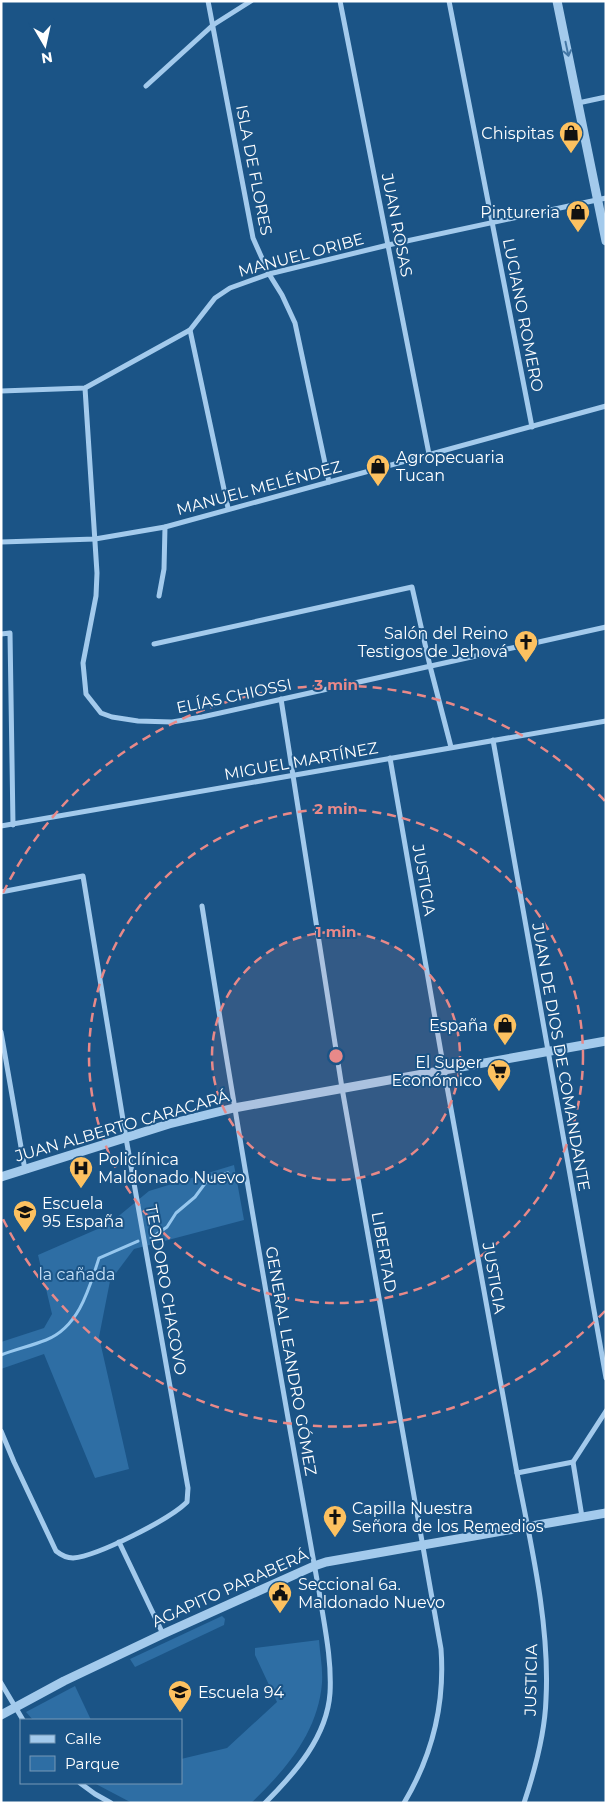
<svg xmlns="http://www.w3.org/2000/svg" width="607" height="1804" viewBox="0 0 607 1804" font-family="Montserrat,sans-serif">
<rect width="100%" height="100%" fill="#1b5486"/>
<!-- green -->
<g fill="#2e6ea4">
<polygon points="234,1165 244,1220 134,1249 110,1281 99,1337 129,1469 95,1478 44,1354 1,1369 1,1342 44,1328 52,1314 38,1255 109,1224 149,1191"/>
<polygon points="222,1616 225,1619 224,1625 135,1667 130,1659"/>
<path d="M319 1640C320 1654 323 1669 322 1683 318 1732 286 1770 251 1803H132L94 1783H181V1759L227 1748 277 1702 255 1655V1648Z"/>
<polygon points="75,1686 91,1720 33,1720 26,1712"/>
</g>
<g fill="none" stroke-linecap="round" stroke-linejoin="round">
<!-- stream -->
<g stroke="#96c7ee" stroke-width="3">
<polyline points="151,1238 167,1227 176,1213 195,1197 209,1178 228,1173"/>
<path d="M1 1355C16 1349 31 1346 46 1340 79 1327 89 1289 99 1258L138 1241"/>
</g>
<!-- minor -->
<g stroke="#a3caec" stroke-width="5">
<polyline points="208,1 253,238 269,274 282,295 295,323 329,482"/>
<polyline points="340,1 429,454"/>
<polyline points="449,1 532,427"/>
<polyline points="146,86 213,25 251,1"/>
<polyline points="578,103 606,97"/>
<polyline points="190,330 228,508"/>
<polyline points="85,388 97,573 96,596 83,663 86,694 101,713 112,717 138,721 172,722 202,717 606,627"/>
<polyline points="1,391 85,388 190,330 215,298 230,288 269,274 388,245 606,198"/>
<polyline points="1,542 95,539 165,527 606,406"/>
<polyline points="159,596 164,569 165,527"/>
<polyline points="1,634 10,633 13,825"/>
<polyline points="154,644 412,587 430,666 451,747"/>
<path d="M281 699 342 1088 441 1649C445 1703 432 1756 404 1803"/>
<polyline points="493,740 606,1378"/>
<path d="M390 758 444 1070 517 1473C531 1544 550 1626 546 1699 545 1733 535 1770 524 1803"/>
<polyline points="1,826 606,721"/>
<path d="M1 892 83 876 126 1138 188 1488 187 1502C170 1519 98 1556 73 1558 66 1558 61 1555 56 1551L14 1462 1 1431"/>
<path d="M202 906C230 1083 260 1259 291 1435 300 1487 310 1539 319 1591 324 1624 332 1659 330 1693 327 1737 295 1773 265 1803"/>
<polyline points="1,1032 25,1170"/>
<polyline points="573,1462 582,1517"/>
<polyline points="517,1473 573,1462 606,1411"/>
<polyline points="119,1542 163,1634"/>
<polyline points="1,1683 23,1720"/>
<polyline points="80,1783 95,1794 111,1803"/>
</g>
<!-- tertiary -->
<g stroke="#a3caec" stroke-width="9">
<polyline points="557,1 606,241"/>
<polyline points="1,1177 169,1124 234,1108 606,1041"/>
<polyline points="1,1715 64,1681 163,1634 314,1566 326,1562 606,1513"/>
</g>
</g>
<!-- one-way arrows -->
<defs><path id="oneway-shaft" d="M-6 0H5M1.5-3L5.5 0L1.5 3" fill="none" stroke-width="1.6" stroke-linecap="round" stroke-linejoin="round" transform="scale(1.25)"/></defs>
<use stroke="#4477a5" href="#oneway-shaft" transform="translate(567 49) rotate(78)"/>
<!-- distance rings -->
<circle cx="336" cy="1056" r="124" fill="#e88989" fill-opacity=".12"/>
<g fill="none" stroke="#e88989" stroke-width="2.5" stroke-dasharray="9 6">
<circle cx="336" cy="1056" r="124"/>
<circle cx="336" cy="1056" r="247"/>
<path d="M605 1311A371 371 0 0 1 3 1219M3 893A371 371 0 0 1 605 801"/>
</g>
<!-- icons -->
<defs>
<g id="shop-pin" transform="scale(1.25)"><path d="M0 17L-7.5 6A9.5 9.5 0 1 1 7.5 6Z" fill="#fdc160" stroke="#1b5486"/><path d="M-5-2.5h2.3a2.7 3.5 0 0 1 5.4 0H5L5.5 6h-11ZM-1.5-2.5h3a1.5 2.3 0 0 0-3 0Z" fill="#111"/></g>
<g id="church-pin" transform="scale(1.25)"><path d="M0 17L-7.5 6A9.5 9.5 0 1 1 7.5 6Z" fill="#fdc160" stroke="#1b5486"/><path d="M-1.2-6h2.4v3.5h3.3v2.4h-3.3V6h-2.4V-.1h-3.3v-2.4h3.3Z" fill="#111"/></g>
<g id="supermarket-pin" transform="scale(1.25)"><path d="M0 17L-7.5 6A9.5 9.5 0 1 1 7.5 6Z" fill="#fdc160" stroke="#1b5486"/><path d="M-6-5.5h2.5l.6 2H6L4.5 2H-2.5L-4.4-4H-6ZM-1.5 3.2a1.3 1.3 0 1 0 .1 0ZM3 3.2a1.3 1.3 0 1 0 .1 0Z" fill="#111"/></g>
<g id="hospital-pin" transform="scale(1.25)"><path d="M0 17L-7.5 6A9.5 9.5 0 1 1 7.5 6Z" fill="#fdc160" stroke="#1b5486"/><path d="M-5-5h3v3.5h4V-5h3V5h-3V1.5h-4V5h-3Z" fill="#111"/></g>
<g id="school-pin" transform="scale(1.25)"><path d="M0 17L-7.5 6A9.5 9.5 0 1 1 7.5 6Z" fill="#fdc160" stroke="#1b5486"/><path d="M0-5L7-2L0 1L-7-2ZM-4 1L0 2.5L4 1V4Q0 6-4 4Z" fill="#111"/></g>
<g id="civic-pin" transform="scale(1.25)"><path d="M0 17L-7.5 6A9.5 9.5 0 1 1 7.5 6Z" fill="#fdc160" stroke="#1b5486"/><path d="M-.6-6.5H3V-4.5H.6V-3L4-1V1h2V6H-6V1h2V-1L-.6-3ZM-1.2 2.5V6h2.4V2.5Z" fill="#111"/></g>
</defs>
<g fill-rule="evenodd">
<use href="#shop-pin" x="571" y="133"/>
<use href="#shop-pin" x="578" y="212"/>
<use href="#shop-pin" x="378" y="466"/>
<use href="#church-pin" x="526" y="642"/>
<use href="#shop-pin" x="505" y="1025"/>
<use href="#supermarket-pin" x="499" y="1071"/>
<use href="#hospital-pin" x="81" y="1168"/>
<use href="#school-pin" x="25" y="1212"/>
<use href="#church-pin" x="335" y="1517"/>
<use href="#civic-pin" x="280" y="1593"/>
<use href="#school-pin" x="180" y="1692"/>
</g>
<g text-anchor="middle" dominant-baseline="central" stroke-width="4" stroke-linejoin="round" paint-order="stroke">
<!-- poi labels -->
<g font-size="16" fill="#fff" stroke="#1b5486" text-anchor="start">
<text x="554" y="133" text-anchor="end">Chispitas</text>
<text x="560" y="212" text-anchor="end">Pintureria</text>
<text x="396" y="457">Agropecuaria<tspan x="396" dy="18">Tucan</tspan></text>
<text x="508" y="633" text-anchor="end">Salón del Reino<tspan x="508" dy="18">Testigos de Jehová</tspan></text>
<text x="488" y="1025" text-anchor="end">España</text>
<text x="482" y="1062" text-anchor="end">El Super<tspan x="482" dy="18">Económico</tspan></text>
<text x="98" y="1159">Policlínica<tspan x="98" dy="18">Maldonado Nuevo</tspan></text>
<text x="42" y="1203">Escuela<tspan x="42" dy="18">95 España</tspan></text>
<text x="352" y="1508">Capilla Nuestra<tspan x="352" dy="18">Señora de los Remedios</tspan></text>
<text x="298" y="1584">Seccional 6a.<tspan x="298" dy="18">Maldonado Nuevo</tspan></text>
<text x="198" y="1692">Escuela 94</text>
</g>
<!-- street labels -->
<g font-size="16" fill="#fff" stroke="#1b5486">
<text transform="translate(254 170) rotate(79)">ISLA DE FLORES</text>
<text transform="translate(397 225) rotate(79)">JUAN ROSAS</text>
<text transform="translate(301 255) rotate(-15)">MANUEL ORIBE</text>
<text transform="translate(523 315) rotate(79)">LUCIANO ROMERO</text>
<text transform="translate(259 488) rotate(-15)">MANUEL MELÉNDEZ</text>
<text transform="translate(234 696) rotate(-12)">ELÍAS CHIOSSI</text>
<text transform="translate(301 761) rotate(-10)">MIGUEL MARTÍNEZ</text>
<text transform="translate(424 880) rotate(80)">JUSTICIA</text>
<text transform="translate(561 1057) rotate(80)">JUAN DE DIOS DE COMANDANTE</text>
<text transform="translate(122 1126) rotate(-16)">JUAN ALBERTO CARACARÁ</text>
<text transform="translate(384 1252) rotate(80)">LIBERTAD</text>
<text transform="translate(494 1278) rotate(80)">JUSTICIA</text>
<text transform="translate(166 1290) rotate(80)">TEODORO CHACOVO</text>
<text transform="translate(291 1361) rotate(80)">GENERAL LEANDRO GÓMEZ</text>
<text transform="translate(230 1588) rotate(-24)">AGAPITO PARABERÁ</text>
<text transform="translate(531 1680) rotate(-89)">JUSTICIA</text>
</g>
<!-- park labels -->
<g font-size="16" fill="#c8e2f9" stroke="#1b5486">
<text x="77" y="1274">la cañada</text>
</g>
</g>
<circle cx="336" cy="1056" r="8" fill="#e88989" stroke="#1b5486" stroke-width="2.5"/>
<g font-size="15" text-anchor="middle" font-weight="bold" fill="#e88989" stroke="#1b5486" stroke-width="4" stroke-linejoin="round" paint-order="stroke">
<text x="336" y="690">3 min</text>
<text x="336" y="814">2 min</text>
<text x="336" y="937">1 min</text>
</g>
<!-- border -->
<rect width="607" height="1804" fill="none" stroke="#ffffff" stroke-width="5"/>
<!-- legend -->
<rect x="20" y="1719" width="162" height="65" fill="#1b5486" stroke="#7698b6"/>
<rect x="30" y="1735" width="25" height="8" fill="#a3caec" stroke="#7698b6"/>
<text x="65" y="1744" font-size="15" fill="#ffffff">Calle</text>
<rect x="30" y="1756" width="25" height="15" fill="#2e6ea4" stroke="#7698b6"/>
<text x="65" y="1769" font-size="15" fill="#ffffff">Parque</text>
<!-- north arrow -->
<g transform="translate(45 45) rotate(171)" stroke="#1b5486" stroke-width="4" paint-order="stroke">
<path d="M0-4L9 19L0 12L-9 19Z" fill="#ffffff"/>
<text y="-8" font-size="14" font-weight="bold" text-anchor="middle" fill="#ffffff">N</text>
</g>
</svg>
